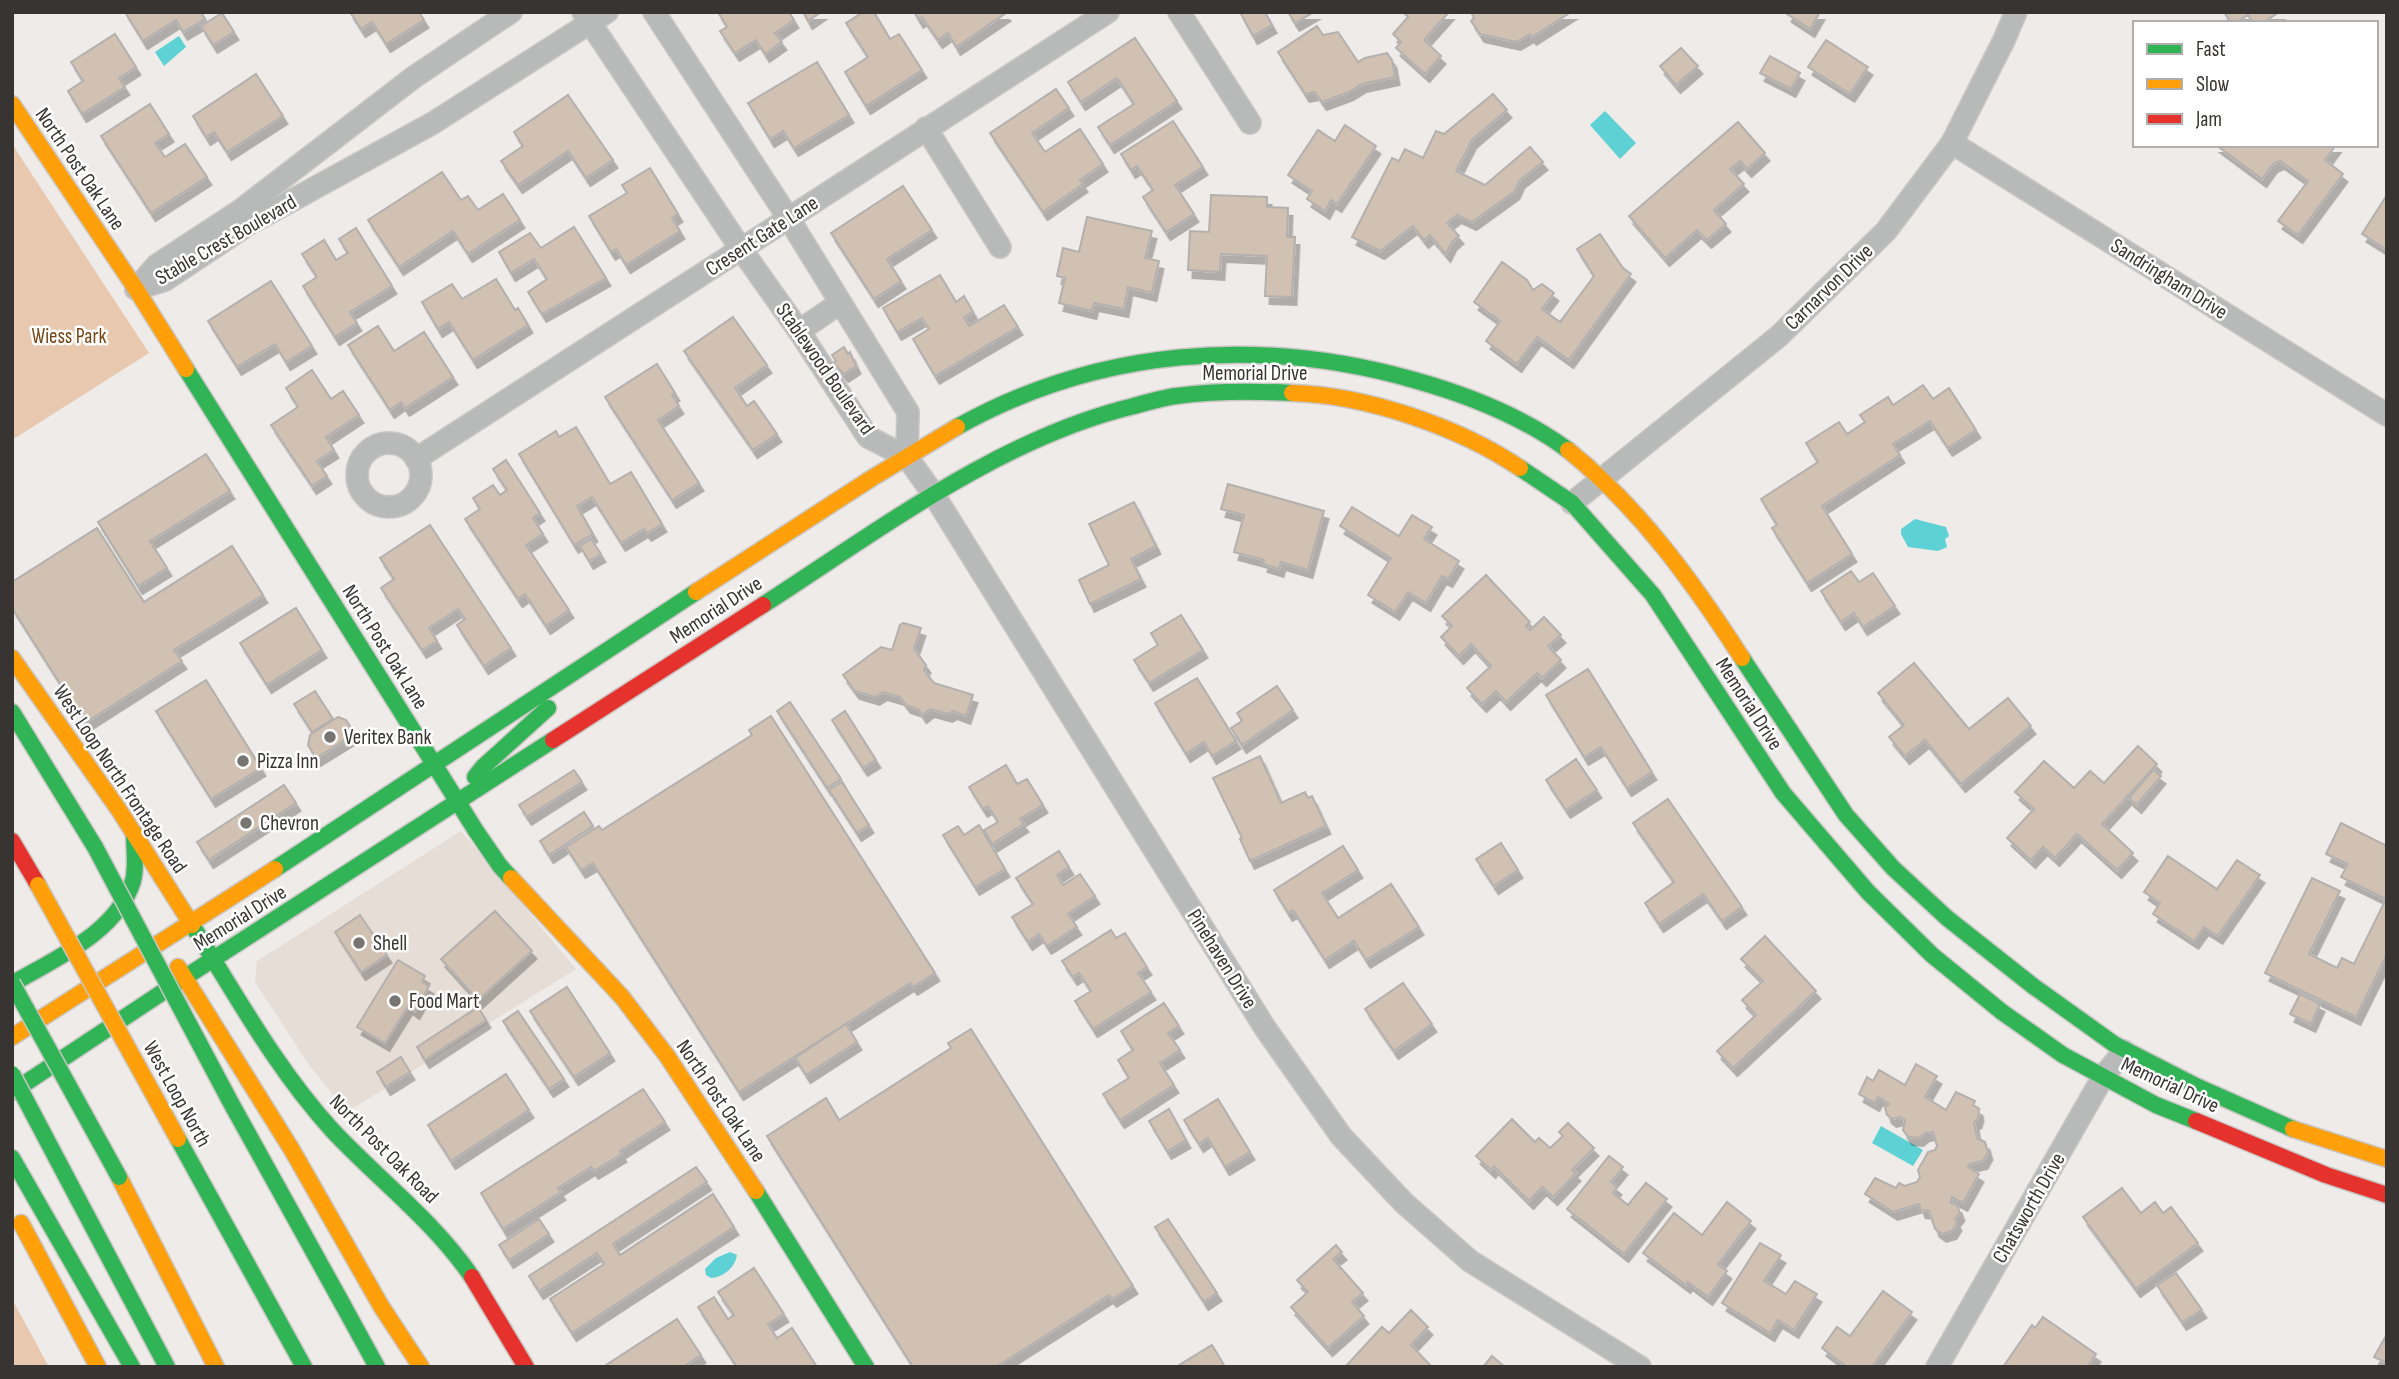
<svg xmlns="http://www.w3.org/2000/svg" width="2399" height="1379" viewBox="0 0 2399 1379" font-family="'Sofia Sans Condensed',sans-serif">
<defs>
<filter id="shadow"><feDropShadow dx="4.5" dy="8" stdDeviation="0" flood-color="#0004"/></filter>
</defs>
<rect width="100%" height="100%" fill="#eeebe8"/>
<!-- built -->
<polygon fill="#e6ddd6" points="461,831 576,969 347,1112 309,1065 255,982 257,961"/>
<!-- green -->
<g fill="#e8c8ae">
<polygon points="12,144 149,353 12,440"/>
<polygon points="12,1299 49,1367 12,1367"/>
</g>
<!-- water -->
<g fill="#5dd1d3">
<polygon points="179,36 186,47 164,66 155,52"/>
<polygon points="1605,111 1636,143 1620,159 1590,125"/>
<polygon points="1915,519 1946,527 1949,536 1945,539 1947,547 1938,551 1908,547 1901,534 1901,529"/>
<polygon points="1881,1126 1923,1150 1913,1166 1872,1143"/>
<path d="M730 1252 737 1255C735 1268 723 1277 711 1278L706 1275 705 1269 716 1258Z"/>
</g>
<!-- building -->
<g fill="#d1c1b3" stroke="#b3b0ae" stroke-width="2" filter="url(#shadow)">
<polygon points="125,12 201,12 205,19 183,32 176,20 143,41"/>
<polygon points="350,12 419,12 424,20 386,44 372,22 361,29"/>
<polygon points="718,12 789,12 794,20 775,33 782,42 765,54 756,40 735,53 720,31 727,27"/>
<polygon points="803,12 821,12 808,21"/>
<polygon points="863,12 874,12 890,39 899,34 922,70 866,106 845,72 868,57 846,23"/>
<polygon points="914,12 1005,12 1006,13 956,47 948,33 938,40 922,17 919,20"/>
<polygon points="1240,12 1265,12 1272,25 1253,36"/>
<polygon points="1288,12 1314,12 1295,23"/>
<polygon points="1403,12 1449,12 1424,40 1441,56 1425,74 1396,48 1401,42 1393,34 1408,17"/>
<polygon points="1471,12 1571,12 1532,37 1530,34 1516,42 1480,34 1471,21 1474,18"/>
<polygon points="1788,12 1820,12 1810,29 1787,14"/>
<polygon points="2224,12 2279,12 2263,23 2253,23 2248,15 2236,23 2231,23"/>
<polygon points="222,13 234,32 213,45 201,26"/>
<polygon points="1317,26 1323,35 1338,32 1358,62 1365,58 1387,53 1392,60 1395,77 1362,84 1349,92 1322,102 1315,92 1305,94 1278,52"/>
<polygon points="115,34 136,67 119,78 125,87 82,114 68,91 83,81 71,62"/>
<polygon points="1135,38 1177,101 1110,145 1098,127 1134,104 1117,78 1081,102 1068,82"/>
<polygon points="1826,40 1868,67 1850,94 1808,67"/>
<polygon points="1681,48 1698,66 1676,85 1660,66"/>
<polygon points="1770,56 1800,73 1791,89 1760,73"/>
<polygon points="817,62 849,115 794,148 783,131 770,139 748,103"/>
<polygon points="256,74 283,116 227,152 214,132 206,137 193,116"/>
<polygon points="1056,89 1069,108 1032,133 1045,152 1080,129 1103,164 1080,180 1083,184 1043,212 990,133"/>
<polygon points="1493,94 1507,110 1472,140 1456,171 1485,185 1530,147 1543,162 1520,180 1515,191 1472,222 1457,215 1447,223 1459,236 1452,242 1446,254 1430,235 1424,240 1413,226 1380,251 1352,237 1392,158 1399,161 1405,149 1423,158 1436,131 1444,134"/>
<polygon points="568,95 613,160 586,178 568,151 518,185 501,161 523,146 514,132"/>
<polygon points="150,104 169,134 155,143 165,157 185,144 207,177 151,213 101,136"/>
<polygon points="1173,121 1203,167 1175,185 1194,214 1166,232 1143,197 1153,190 1137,166 1131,170 1121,154"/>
<polygon points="1738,122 1765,153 1747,169 1740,161 1730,169 1744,184 1714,210 1726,224 1707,240 1697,230 1665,258 1629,216"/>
<polygon points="1345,125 1376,146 1337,204 1331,200 1325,211 1307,199 1312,191 1288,175 1318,130 1335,141"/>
<polygon points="2216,145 2336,145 2325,160 2343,174 2298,235 2278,221 2308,181 2280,161 2273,164 2262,179"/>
<polygon points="650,168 678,214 672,218 680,231 626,265 616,249 611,252 589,216 627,193 622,185"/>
<polygon points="442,172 461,200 468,196 478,210 503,194 520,220 468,254 453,231 399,267 368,220"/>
<polygon points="903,186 932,230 887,259 901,281 874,299 831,233"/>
<polygon points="1211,195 1267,197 1267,207 1288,208 1287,237 1295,237 1292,297 1265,296 1267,256 1221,254 1220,272 1188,270 1190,231 1209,232"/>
<polygon points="2387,195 2387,248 2386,249 2362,234"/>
<polygon points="1087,217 1152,231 1145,258 1159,261 1152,293 1128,287 1124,309 1094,303 1092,311 1059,303 1065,278 1057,276 1063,248 1079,252"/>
<polygon points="574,227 606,278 542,314 528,292 547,279 534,259 511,273 499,252 530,233 541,248"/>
<polygon points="356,228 392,286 350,312 357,323 335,337 303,286 317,277 302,254 324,240 336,260 348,253 339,239"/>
<polygon points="1600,234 1623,268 1631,274 1569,360 1537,337 1517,364 1486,341 1500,321 1474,302 1502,262 1527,280 1533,290 1542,284 1554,293 1542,309 1560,322 1594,276 1577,249"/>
<polygon points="940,275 956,302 964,296 973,312 964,317 969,326 1004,305 1018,327 935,376 913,339 929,329 922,318 897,332 883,308"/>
<polygon points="496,279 515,310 518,308 528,325 473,360 449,322 438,329 422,302 452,284 462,299"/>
<polygon points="271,281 312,346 286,362 275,344 237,367 208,321"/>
<polygon points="733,317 767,365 735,388 747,406 754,401 777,434 753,450 684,351"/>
<polygon points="378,326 394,351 424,332 453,377 405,408 401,402 390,410 348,345"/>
<polygon points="844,347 848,354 850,352 856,366 844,374 833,363 836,361 832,355"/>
<polygon points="657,364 675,393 672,395 679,406 658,420 699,483 672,500 605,397"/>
<polygon points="312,370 331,399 343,391 359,415 326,437 334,450 317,461 327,476 312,486 271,425 298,407 286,388"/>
<polygon points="1923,385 1933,399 1949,388 1976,430 1948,448 1930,421 1893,444 1900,455 1822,506 1852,554 1807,583 1772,528 1777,525 1761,499 1818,462 1806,443 1839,422 1847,434 1865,422 1860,415 1888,397 1893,405"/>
<polygon points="576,427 610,484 631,472 662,524 647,533 644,529 621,543 592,497 577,506 593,534 574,545 519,454 556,431 559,437"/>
<polygon points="206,454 230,491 150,541 167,568 138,586 98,522"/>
<polygon points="506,460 540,513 533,518 543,534 526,545 569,610 546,626 525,594 518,599 465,519 480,509 473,498 493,485 500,495 507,490 493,469"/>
<polygon points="1228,484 1324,511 1308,570 1281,562 1279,569 1263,564 1264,560 1234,552 1244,515 1221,509"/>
<polygon points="1134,502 1156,546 1131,559 1141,579 1090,604 1079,580 1109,565 1089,524"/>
<polygon points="1352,507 1399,536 1412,515 1432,527 1424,539 1459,561 1448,579 1442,576 1426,603 1408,592 1395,612 1368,595 1391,558 1340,526"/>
<polygon points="430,525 511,648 484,666 457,625 465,619 458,609 429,628 437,641 422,650 381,588 394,579 380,558"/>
<polygon points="97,528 144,602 232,546 263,595 174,650 182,661 85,723 12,608 12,582"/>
<polygon points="591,539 601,554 589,561 580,546"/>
<polygon points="1851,571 1859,582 1873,573 1895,606 1863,627 1854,613 1841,622 1821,591"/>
<polygon points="1486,575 1530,622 1526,626 1530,630 1544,617 1561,635 1548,646 1561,660 1542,678 1537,673 1506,702 1496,691 1482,704 1467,688 1491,666 1471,644 1459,656 1441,637 1452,626 1442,616"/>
<polygon points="296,608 322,650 267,685 240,643"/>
<polygon points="1181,615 1203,650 1149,683 1134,660 1158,645 1151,633"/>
<polygon points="903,623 921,628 914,649 926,665 924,670 934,683 973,695 966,716 953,711 948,714 930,709 922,715 918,709 906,705 900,697 883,692 875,697 855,691 843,675 881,647 892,650 900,625"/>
<polygon points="1914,663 1969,729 2008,698 2031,726 1961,784 1925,740 1905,756 1889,737 1904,725 1878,693"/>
<polygon points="1588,669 1652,772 1627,788 1601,747 1584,757 1546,695"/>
<polygon points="1197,678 1236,741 1212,756 1204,742 1186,754 1155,703"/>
<polygon points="206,680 261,768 211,799 156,711"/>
<polygon points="1277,686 1293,710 1242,745 1231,728 1242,721 1237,713"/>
<polygon points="315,691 333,719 312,732 294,704"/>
<polygon points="790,702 841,779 827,788 777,711"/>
<polygon points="845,711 876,760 863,768 832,720"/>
<polygon points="771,716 935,973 913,987 910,983 739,1092 593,863 581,870 566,847 599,826 602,830 752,735 749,730"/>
<polygon points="338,717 346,720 355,734 316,758 308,745 310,735"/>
<polygon points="2138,746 2157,764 2102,824 2133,853 2117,870 2077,834 2055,858 2043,847 2031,860 2007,838 2034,809 2015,792 2044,761 2074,788 2090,771 2104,783"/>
<polygon points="1260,756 1281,803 1305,792 1308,798 1312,796 1326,826 1250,861 1240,839 1242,838 1213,778"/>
<polygon points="1576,759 1597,790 1566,810 1546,780"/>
<polygon points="1006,765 1017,784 1027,779 1043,805 1020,819 1024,824 992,844 984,830 998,822 988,806 983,809 969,787"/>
<polygon points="574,770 582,782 527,817 519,805"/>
<polygon points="2153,770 2161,776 2137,805 2129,798"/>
<polygon points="842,782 869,825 857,833 829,790"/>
<polygon points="284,785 296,803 209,860 197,842"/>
<polygon points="1668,799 1742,907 1722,921 1703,894 1659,924 1645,903 1674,882 1633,823"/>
<polygon points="584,812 593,826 549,855 540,841"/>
<polygon points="2341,823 2387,846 2387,954 2356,1017 2265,973 2312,878 2340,891 2309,954 2337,968 2342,958 2354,964 2386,899 2341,877 2348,864 2326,854"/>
<polygon points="979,825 1005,869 975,887 943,835 958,826 964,835"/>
<polygon points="1501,843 1518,870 1494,886 1476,859"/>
<polygon points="1343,846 1358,870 1322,893 1338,918 1391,884 1419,927 1366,960 1354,941 1325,960 1293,910 1288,913 1274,890"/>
<polygon points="1059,851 1069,867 1057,875 1063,885 1080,874 1095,896 1068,914 1077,927 1047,946 1039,934 1028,942 1012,917 1033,904 1016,878"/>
<polygon points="2168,856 2217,889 2237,860 2260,875 2218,936 2204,927 2194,941 2153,914 2160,903 2144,892"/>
<polygon points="495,911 532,951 478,1000 441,959"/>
<polygon points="360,915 387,955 361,972 335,932"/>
<polygon points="1111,930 1116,938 1125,933 1147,967 1138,973 1151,992 1093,1029 1075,1001 1091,991 1079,973 1073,977 1062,961"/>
<polygon points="1765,936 1816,991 1733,1068 1717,1051 1756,1015 1742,1000 1763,981 1741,959"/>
<polygon points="398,960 425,976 422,982 429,986 415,1011 408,1006 385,1043 357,1027"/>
<polygon points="1403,983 1432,1024 1394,1051 1365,1009"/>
<polygon points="567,987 610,1053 574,1077 530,1011"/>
<polygon points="2300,994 2320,1004 2311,1024 2290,1014"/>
<polygon points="1164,1003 1179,1026 1168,1033 1180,1050 1160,1063 1174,1085 1120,1120 1103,1094 1129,1078 1118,1060 1133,1050 1121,1031"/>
<polygon points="478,1007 486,1020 425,1060 417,1047"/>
<polygon points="518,1011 564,1079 549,1089 503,1021"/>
<polygon points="846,1024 857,1042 806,1075 795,1058"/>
<polygon points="971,1029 1133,1286 1112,1299 1109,1295 996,1367 913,1367 767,1136 826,1098 839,1120 951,1048 948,1043"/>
<polygon points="401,1057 410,1072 386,1087 377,1072"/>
<polygon points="1916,1064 1937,1076 1925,1097 1946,1110 1956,1092 1975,1101 1973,1105 1978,1108 1979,1113 1977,1120 1974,1122 1977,1138 1985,1142 1988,1152 1983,1161 1970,1164 1968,1167 1979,1174 1963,1203 1952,1197 1951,1203 1957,1205 1960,1213 1955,1219 1957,1223 1952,1231 1942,1234 1935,1229 1929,1211 1921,1210 1919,1204 1893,1212 1865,1194 1875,1178 1896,1188 1899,1183 1905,1186 1917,1182 1920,1177 1918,1170 1928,1152 1935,1150 1937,1146 1933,1132 1925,1133 1919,1138 1908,1137 1903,1130 1905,1120 1900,1117 1892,1119 1887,1115 1885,1108 1889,1104 1878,1097 1875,1103 1859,1094 1867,1077 1873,1081 1879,1070 1905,1085"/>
<polygon points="506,1074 529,1110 451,1161 428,1125"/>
<polygon points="643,1089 665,1122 620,1151 622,1154 594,1171 591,1167 558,1188 561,1192 503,1229 481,1193"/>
<polygon points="1218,1099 1250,1152 1225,1167 1208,1138 1199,1144 1184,1120"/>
<polygon points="1169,1109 1186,1140 1167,1151 1149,1121"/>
<polygon points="1512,1119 1535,1142 1539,1138 1550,1148 1563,1136 1559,1132 1568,1123 1594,1148 1572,1170 1576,1173 1553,1197 1542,1187 1529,1201 1494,1166 1491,1170 1476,1156"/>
<polygon points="1609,1156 1623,1167 1611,1182 1617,1187 1613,1193 1628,1205 1646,1183 1667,1199 1624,1254 1567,1209"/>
<polygon points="696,1167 707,1182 613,1244 620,1255 713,1194 734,1227 572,1333 550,1299 604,1264 597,1253 539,1291 529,1276"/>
<polygon points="2122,1188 2141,1213 2155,1202 2163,1213 2171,1207 2198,1243 2136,1289 2083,1217"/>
<polygon points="1727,1202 1751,1221 1718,1264 1727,1271 1708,1297 1688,1282 1686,1285 1643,1253 1674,1213 1702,1235"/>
<polygon points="539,1219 549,1234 509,1260 499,1245"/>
<polygon points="1168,1219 1217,1293 1204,1302 1155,1227"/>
<polygon points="1760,1243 1781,1255 1764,1281 1786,1294 1795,1281 1817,1294 1794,1330 1778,1320 1770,1333 1722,1303"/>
<polygon points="1336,1245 1342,1252 1333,1259 1363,1293 1352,1302 1364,1316 1328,1348 1291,1307 1308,1292 1297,1280"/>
<polygon points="754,1268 784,1314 768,1324 777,1338 792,1328 817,1367 737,1367 698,1307 714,1297 728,1319 734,1315 718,1292"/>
<polygon points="2176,1273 2202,1310 2182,1322 2157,1285"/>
<polygon points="1883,1291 1912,1312 1872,1367 1847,1367 1822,1348 1837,1327 1850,1336"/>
<polygon points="1411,1310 1428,1327 1411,1345 1432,1367 1345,1367 1382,1327 1389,1333"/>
<polygon points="2043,1317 2096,1354 2087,1367 2003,1367 2032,1325 2035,1328"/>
<polygon points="677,1319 701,1355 683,1367 603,1367"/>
<polygon points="2387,1334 2387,1363 2374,1357"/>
<polygon points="1212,1345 1225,1367 1176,1367"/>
<polygon points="1492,1356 1505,1367 1483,1367"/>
</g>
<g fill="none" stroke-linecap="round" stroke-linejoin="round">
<!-- street casing -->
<g stroke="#c9c6c4" stroke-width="24">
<g id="street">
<polyline points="583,12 741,249 799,331 868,437 907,457 934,495 1265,1028 1341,1136 1404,1203 1470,1261 1640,1367"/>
<polyline points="654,12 789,219 908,412 907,457"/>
<polyline points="1179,12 1250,123"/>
<polyline points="926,128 1000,247"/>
<polyline points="1952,143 2387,415"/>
<polyline points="136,289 165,280 249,224 433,123 607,12"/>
<polyline points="136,289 157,265 241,210 414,77 511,12"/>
<polyline points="799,331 840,303"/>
<circle cx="389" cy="475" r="32"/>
<polyline points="416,459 1108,12"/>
<polyline points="1572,503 1779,336 1886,231 1952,143 2004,40 2016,12"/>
<polyline points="1937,1367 2103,1077 2124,1051"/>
</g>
</g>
<!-- fast casing -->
<g stroke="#c9c6c4" stroke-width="19">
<g id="fast">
<polyline points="186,369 476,831 500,866 511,878"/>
<path d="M957 427C1098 348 1259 336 1414 380 1468 395 1522 416 1568 450"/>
<polyline points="1520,468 1572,503 1653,595 1783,793 1868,892 1932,955 2002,1012 2063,1055 2156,1105 2196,1121"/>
<path d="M763 605C878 531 1000 438 1134 406 1148 402 1162 398 1176 396 1214 391 1253 391 1292 393"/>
<polyline points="1742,658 1846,815 1893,868 1947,918 2033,986 2114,1044 2196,1086 2293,1129"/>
<polyline points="12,712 95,847"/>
<polyline points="475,777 483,767 548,708"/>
<polyline points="275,869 696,592"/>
<path d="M192 925C236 995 277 1070 333 1131 379 1180 434 1221 472 1277"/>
<path d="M12 984C54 959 117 933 133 881 137 866 134 849 134 833"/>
<polyline points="12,1092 184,978 553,740"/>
<polyline points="178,1139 304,1367"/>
<polyline points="12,1158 132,1367"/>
<polyline points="756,1191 866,1367"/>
<polyline points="78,1199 167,1367"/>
<polyline points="343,1305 377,1367"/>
</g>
</g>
<!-- slow casing -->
<g stroke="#c9c6c4" stroke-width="19">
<g id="slow">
<polyline points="12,104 136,289 186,369"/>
<path d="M1292 393C1366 395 1459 427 1520 468"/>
<path d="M1568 450C1639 507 1693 582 1742 658"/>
<polyline points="696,592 872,478 957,427"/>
<polyline points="12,658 119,810 192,925"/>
<polyline points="511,878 622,997 667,1056 756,1191"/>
<polyline points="178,967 292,1150 381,1306 421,1367"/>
<polyline points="12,1037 275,869"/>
<polyline points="2293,1129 2387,1159"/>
<polyline points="119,1177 216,1367"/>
<polyline points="21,1223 98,1367"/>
</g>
</g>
<!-- jam casing -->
<g stroke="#c9c6c4" stroke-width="19">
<g id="jam">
<polyline points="553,740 763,605"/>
<polyline points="12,841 38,885"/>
<polyline points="2196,1121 2326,1175 2387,1195"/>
<polyline points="472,1277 526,1367"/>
</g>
</g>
<!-- street -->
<use href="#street" stroke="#b8bab9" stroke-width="21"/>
<!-- fast -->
<use href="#fast" stroke="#30b455" stroke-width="16"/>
<!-- slow -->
<use href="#slow" stroke="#ff9f0a" stroke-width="16"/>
<!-- jam -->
<use href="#jam" stroke="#e5322d" stroke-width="16"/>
<!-- fast-bridge casing -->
<g stroke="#c9c6c4" stroke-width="19" stroke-linecap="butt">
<g id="fast-bridge">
<polyline points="95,847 231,1103 343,1305"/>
<polyline points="12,983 119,1177"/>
<polyline points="12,1074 78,1199"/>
</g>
</g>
<!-- slow-bridge casing -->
<g stroke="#c9c6c4" stroke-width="19" stroke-linecap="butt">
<polyline id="slow-bridge" points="38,885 178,1139"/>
</g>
<!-- fast-bridge -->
<use href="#fast-bridge" stroke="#30b455" stroke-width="16"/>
<!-- slow-bridge -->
<use href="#slow-bridge" stroke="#ff9f0a" stroke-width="16"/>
</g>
<!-- markers -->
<g fill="#777471" stroke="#fff" stroke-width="2.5">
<circle cx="330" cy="737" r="7"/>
<circle cx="243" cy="761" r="7"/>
<circle cx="246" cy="823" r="7"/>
<circle cx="359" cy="943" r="7"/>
<circle cx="395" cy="1001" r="7"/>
</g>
<g text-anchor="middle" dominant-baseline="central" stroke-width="5" stroke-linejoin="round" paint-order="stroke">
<!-- street labels -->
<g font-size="21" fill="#373431" stroke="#fff">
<text transform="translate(80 169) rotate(56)">North Post Oak Lane</text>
<text transform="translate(762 236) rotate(-33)">Cresent Gate Lane</text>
<text transform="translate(226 240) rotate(-30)">Stable Crest Boulevard</text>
<text transform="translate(2169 279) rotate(32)">Sandringham Drive</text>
<text transform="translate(1829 287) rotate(-44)">Carnarvon Drive</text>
<text transform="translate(825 369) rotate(55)">Stablewood Boulevard</text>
<text x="1255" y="373">Memorial Drive</text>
<text transform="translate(716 610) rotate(-33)">Memorial Drive</text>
<text transform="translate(385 647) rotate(58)">North Post Oak Lane</text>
<text transform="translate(1749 704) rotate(57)">Memorial Drive</text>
<text transform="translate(120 779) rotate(56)">West Loop North Frontage Road</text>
<text transform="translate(240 918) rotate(-32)">Memorial Drive</text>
<text transform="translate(1222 959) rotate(58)">Pinehaven Drive</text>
<text transform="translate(2170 1085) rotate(25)">Memorial Drive</text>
<text transform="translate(177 1094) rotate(61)">West Loop North</text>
<text transform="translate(721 1101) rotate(56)">North Post Oak Lane</text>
<text transform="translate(384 1149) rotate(45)">North Post Oak Road</text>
<text transform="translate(2029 1208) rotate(-60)">Chatsworth Drive</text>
</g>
<!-- park labels -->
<g font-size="21" fill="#774514" stroke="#fff">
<text x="69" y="336">Wiess Park</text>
</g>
<!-- poi labels -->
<g font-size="21" fill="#373431" stroke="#fff" text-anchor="start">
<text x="344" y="737">Veritex Bank</text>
<text x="257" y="761">Pizza Inn</text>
<text x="260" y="823">Chevron</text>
<text x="373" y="943">Shell</text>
<text x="409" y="1001">Food Mart</text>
</g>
</g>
<!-- border -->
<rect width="2399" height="1379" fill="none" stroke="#373431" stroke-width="28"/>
<!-- legend -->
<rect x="2133" y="21" width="245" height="126" fill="#ffffff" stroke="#afaead" stroke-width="2"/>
<rect x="2147" y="44" width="35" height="10" fill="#30b455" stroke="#afaead" stroke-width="2"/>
<text x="2196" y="56" font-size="21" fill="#373431">Fast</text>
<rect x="2147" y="79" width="35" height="10" fill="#ff9f0a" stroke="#afaead" stroke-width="2"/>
<text x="2196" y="91" font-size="21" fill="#373431">Slow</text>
<rect x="2147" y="114" width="35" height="10" fill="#e5322d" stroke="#afaead" stroke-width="2"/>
<text x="2196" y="126" font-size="21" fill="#373431">Jam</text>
</svg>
